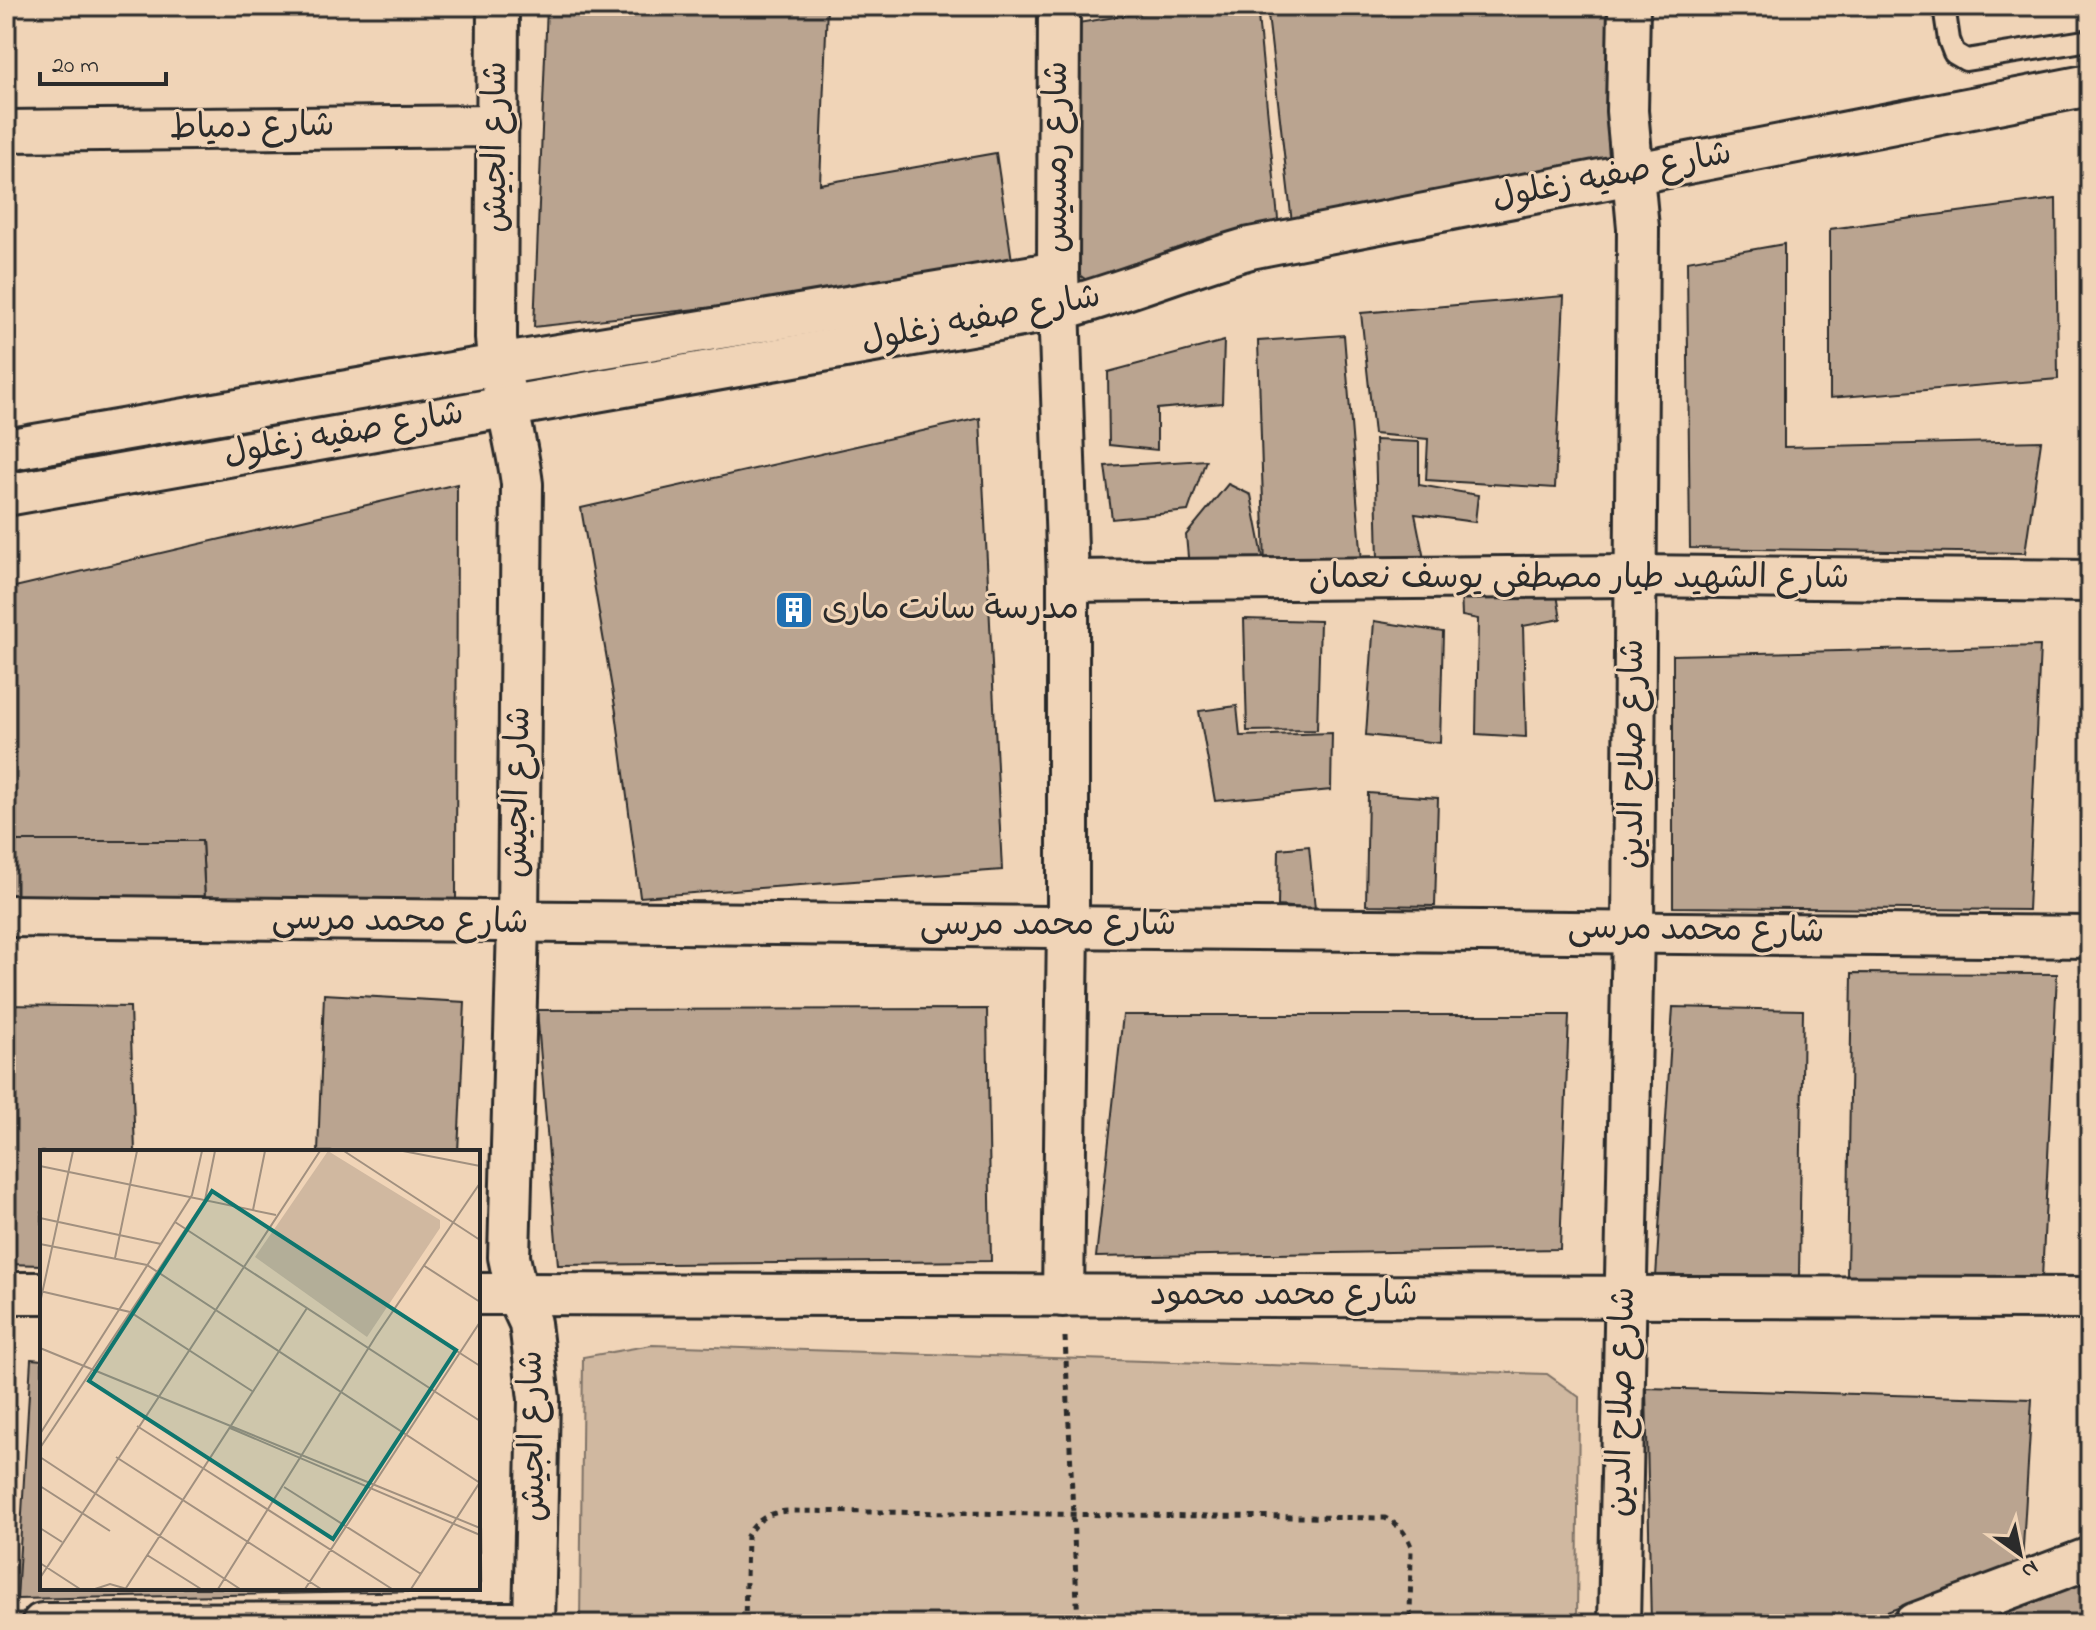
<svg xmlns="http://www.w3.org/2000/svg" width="2096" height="1630" viewBox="0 0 2096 1630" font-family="'Indie Flower','Playpen Sans Arabic',sans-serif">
<rect width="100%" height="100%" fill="#f0d4b7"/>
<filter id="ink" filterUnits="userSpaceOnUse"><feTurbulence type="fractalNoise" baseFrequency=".0125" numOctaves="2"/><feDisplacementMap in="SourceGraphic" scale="16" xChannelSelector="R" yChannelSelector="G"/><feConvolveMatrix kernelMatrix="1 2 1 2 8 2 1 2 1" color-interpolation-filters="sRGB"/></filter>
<g filter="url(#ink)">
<!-- green -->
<polygon fill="#d0b8a0" stroke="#7e7266" stroke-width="2" points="652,1345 1547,1374 1579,1397 1577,1624 580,1624 583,1357"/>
<!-- building -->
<g fill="#baa490" stroke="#2b2b2b" stroke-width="2">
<polygon points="547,6 827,6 820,184 996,153 1014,274 534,327"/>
<polygon points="1183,6 1257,6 1279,229 1098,288 1075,272 1078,23"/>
<polygon points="1267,6 1607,6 1609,160 1292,223"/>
<polygon points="2056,199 2058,379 1830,398 1830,229"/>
<polygon points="1784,244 1784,447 2041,441 2025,553 1690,548 1687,261"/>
<polygon points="1564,296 1555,488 1426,480 1428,439 1374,434 1361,313"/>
<polygon points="1344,335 1362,562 1265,567 1258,341"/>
<polygon points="1224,341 1222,403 1157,409 1157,450 1109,445 1108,372"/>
<polygon points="980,418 1002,870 640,897 616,712 581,508"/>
<polygon points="1375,440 1419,442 1419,485 1478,495 1475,522 1415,514 1425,564 1378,560"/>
<polygon points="1206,460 1188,511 1112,519 1105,466"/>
<polygon points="457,484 456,901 205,901 202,841 6,841 6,589"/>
<polygon points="1228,484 1251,495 1265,567 1189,568 1186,535"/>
<polygon points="1556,588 1561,619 1523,626 1526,737 1476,734 1478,619 1462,616 1461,591"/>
<polygon points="1244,619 1320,621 1317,730 1247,731"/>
<polygon points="1374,621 1443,632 1440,743 1366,735"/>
<polygon points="2040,646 2028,910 1673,907 1673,655"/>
<polygon points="1237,706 1240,736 1332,733 1331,790 1215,801 1199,711"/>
<polygon points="1368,793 1438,798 1435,906 1366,905"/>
<polygon points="6,841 202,841 205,901 10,906"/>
<polygon points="1309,846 1315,909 1278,906 1279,849"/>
<polygon points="1852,973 2057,974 2042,1278 1847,1276"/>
<polygon points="324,994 465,1002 458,1152 318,1152"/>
<polygon points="6,1005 130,1007 135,1152 42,1152 42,1265 6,1264"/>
<polygon points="1673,1007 1803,1010 1799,1276 1656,1277"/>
<polygon points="987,1009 991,1261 558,1265 537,1010"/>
<polygon points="1123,1015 1569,1015 1560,1249 1096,1257"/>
<polygon points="31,1359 42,1360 42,1588 478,1588 478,1519 480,1590 17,1599"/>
<polygon points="1646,1388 2032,1399 2022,1563 1854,1624 1651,1624"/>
<polygon points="2090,1576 2090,1624 1971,1624"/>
</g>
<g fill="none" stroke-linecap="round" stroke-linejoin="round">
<!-- lane casing -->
<g stroke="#2b2b2b" stroke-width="26">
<polyline id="lane" points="1944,6 1949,40 1954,53 1966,60 2090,40"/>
</g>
<!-- street casing -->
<g stroke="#2b2b2b" stroke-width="46">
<g id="street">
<path d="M498 6 496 338C500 387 516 435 522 484L518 924 509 1257 517 1295 530 1323 539 1399 534 1624"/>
<polyline points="1059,6 1058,272 1068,581 1068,925 1063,1296"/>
<polyline points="6,131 498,126"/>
<polyline points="6,450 498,365 1058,272"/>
<path d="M6 495 1061 309C1125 292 1186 266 1250 248L2090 85"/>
<polyline points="1068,581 1634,576 2090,581"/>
<path d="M6 916C701 927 1395 927 2090 937"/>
<polyline points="6,1293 42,1293"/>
<polyline points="478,1294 2090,1298"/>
<polyline points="42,1624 534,1623"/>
<polyline points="1619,1624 1633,930 1638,228 1627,111 1629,6"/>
<polyline points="1914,1624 2090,1558"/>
</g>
</g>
<!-- path -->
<g stroke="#2b2b2b" stroke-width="5" stroke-dasharray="6 6" stroke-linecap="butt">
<polyline points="1065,1337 1078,1624"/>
<path d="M745 1624 747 1536C757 1519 769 1512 789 1511L1385 1518C1399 1525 1405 1532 1411 1546L1410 1624"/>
</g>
<!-- lane -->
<use href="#lane" stroke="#f0d4b7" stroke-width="20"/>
<!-- street -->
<use href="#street" stroke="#f0d4b7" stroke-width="40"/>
</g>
</g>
<!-- icons -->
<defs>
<g id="building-square" transform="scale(2)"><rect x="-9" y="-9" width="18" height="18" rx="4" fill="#1f6fb2" stroke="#f0d4b7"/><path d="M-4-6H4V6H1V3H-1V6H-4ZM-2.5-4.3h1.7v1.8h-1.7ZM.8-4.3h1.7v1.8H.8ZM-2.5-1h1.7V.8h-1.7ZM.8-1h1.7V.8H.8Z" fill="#fff"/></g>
</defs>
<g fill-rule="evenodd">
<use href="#building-square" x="794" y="610"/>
</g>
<g text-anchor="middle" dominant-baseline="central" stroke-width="6" stroke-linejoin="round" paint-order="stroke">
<!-- street labels -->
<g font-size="34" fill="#2b2b2b" stroke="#f0d4b7">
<text transform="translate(252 128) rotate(-1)">شارع دمياط</text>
<text transform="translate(497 147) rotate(-90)">شارع الجيش</text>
<text transform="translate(1058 157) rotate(-90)">شارع رمسيس</text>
<text transform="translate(1612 177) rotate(-11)">شارع صفيه زغلول</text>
<text transform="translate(981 320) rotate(-11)">شارع صفيه زغلول</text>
<text transform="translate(344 435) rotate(-10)">شارع صفيه زغلول</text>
<text x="1579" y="579">شارع الشهيد طيار مصطفى يوسف نعمان</text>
<text transform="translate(1634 754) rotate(-90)">شارع صلاح الدين</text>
<text transform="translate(519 792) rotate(-89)">شارع الجيش</text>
<text transform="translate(400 922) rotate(1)">شارع محمد مرسى</text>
<text x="1048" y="926">شارع محمد مرسى</text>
<text transform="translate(1696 931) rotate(1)">شارع محمد مرسى</text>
<text x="1284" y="1296">شارع محمد محمود</text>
<text transform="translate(1623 1402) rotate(-89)">شارع صلاح الدين</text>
<text transform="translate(534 1436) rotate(-91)">شارع الجيش</text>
</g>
<!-- poi labels -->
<g font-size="34" fill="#2b2b2b" stroke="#f0d4b7" text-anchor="start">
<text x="822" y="610">مدرسة سانت مارى</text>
</g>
</g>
<!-- overview -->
<g transform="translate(40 1150)">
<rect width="440" height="440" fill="#f0d4b7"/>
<path d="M288 1 400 70V78L327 187 215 107Z" fill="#d0b8a0"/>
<path fill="none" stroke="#a1907f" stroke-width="2" d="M304 1 440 90M363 1 440 16M0 16 236 65M213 60 225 1M0 68 121 94M135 72 440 271M0 94 107 115 440 333M75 108 97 1M383 115 440 152M0 141 90 162 212 241M0 153 33 1M353 160 440 216M0 198 440 378M97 276 352 439M190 278 440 385M0 284 152 45 162 1M0 298 165 50 175 1M0 307 200 439M76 307 281 439M0 336 70 381M244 337 381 424M0 378 22 392M107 405 161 439M0 413 40 439M0 428 280 1M86 438 267 158M55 439 70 434 87 439M178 439 336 186 440 33M265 439 440 172M371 439 440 332"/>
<path fill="#0f766e" fill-opacity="0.15" stroke="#0f766e" stroke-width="4" d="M172 41 416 200 293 389 49 231Z"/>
<rect width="440" height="440" fill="none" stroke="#2b2b2b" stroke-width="4"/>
</g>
<!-- margin -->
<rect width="2096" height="1630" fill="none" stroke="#f0d4b7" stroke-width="32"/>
<rect x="16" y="16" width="2064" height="1598" fill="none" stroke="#2b2b2b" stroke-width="3" filter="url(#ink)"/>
<!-- north arrow -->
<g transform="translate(2020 1554) rotate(147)" stroke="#f0d4b7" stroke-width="6" paint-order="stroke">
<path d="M0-6L14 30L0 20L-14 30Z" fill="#2b2b2b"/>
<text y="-12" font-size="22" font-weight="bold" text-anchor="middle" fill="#2b2b2b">N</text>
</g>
<!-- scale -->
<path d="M40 72v12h126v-12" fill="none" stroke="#2b2b2b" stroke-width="4"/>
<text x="52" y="72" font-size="24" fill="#2b2b2b" stroke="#f0d4b7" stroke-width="6" paint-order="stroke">20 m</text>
</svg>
